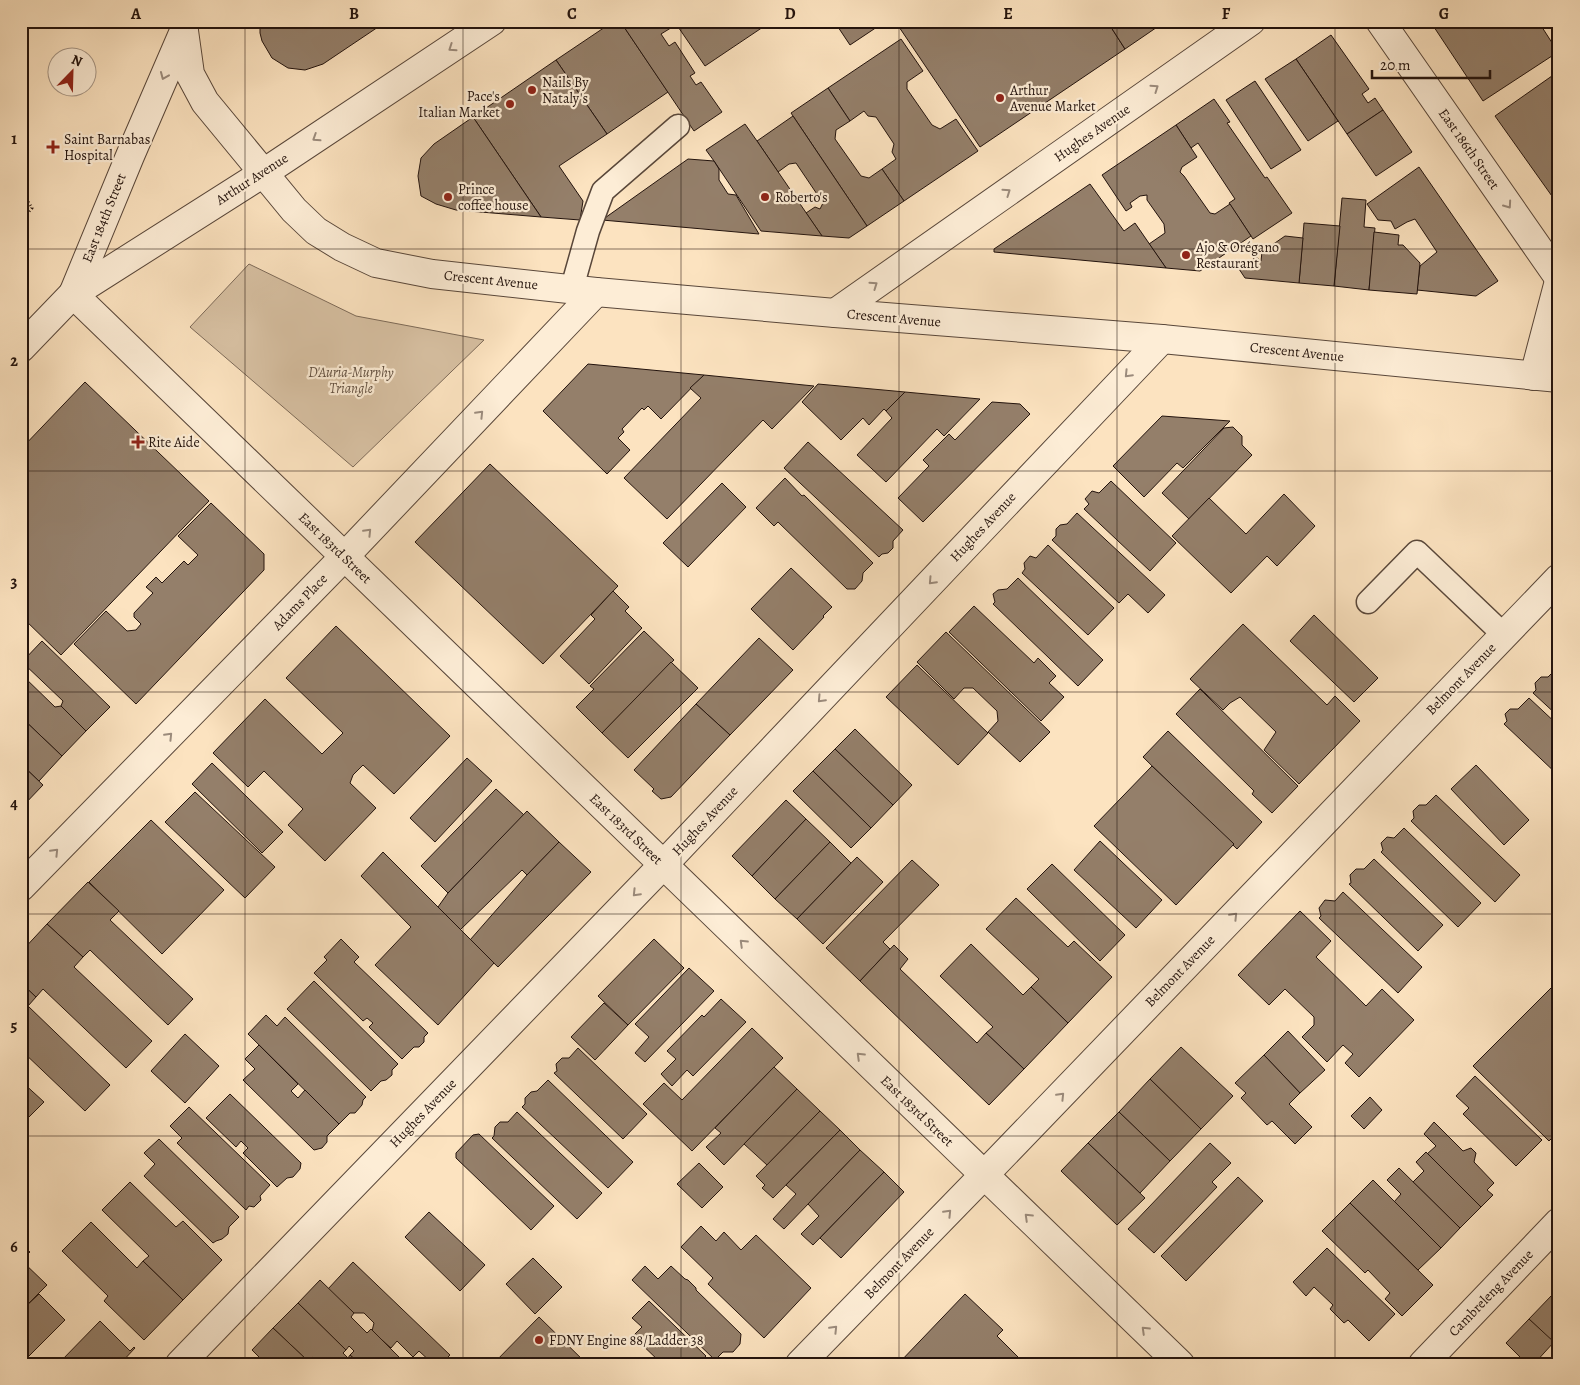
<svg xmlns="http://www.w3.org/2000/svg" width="1580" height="1385" viewBox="0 0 1580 1385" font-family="Alegreya,serif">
<rect width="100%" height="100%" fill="#fce3c0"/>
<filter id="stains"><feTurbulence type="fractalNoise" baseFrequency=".004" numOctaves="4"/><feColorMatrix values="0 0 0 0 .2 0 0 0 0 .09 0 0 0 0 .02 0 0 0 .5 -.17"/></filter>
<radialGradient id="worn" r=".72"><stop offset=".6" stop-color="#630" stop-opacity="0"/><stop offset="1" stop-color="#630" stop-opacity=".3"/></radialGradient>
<!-- green -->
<polygon fill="#d7c0a2" stroke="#7d6a58" points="249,264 356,316 484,340 353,467 190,327"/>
<!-- building -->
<g fill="#947f6a" stroke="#23130d">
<polygon points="260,21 387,21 323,64 305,70 288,68 272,58 262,41 260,33"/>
<polygon points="614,21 620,21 668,92 607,134 556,60"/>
<polygon points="620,21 671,21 674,26 661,34 669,46 675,42 695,73 690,76 696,85 701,82 722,112 694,131"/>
<polygon points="674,21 772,21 705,66"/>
<polygon points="834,21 886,21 850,45"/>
<polygon points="895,21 1107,21 1125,49 980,147"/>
<polygon points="1107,21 1166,21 1125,49"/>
<polygon points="1430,21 1538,21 1558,52 1483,101"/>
<polygon points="1331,35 1369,89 1362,94 1368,103 1375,98 1383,110 1347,134 1296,59"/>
<polygon points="901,39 923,71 907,82 907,89 932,125 940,129 956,119 978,151 904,201 882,169 896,159 892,152 894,144 876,117 868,116 864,111 850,121 828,88"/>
<polygon points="1296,59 1338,121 1308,141 1265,79"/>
<polygon points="556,60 607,134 559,166 583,201 580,220 541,217 473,117"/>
<polygon points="1559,71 1559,206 1495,116"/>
<polygon points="1255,81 1301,150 1271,169 1226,100"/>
<polygon points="828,88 850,121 836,130 835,139 861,176 869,178 882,169 904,201 867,226 791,113"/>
<polygon points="1214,99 1230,122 1227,123 1265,178 1267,177 1292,213 1253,239 1229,203 1235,199 1198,143 1191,148 1176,125"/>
<polygon points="1383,110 1412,152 1376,176 1347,134"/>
<polygon points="793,116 867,226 849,238 822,236 806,213 815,207 820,209 823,203 796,163 789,164 778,172 757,141"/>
<polygon points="473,117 541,217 456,210 436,204 421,196 418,176 421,158 434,144"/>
<polygon points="745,124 757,141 822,236 761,231 714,161 706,150"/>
<polygon points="1176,125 1197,157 1182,167 1180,172 1184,176 1210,213 1215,214 1230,204 1251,236 1200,271 1166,268 1149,244 1165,233 1164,224 1147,200 1147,195 1140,196 1130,203 1132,207 1126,211 1102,175"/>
<polygon points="688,159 714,161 719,169 719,180 728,194 736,195 759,234 602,220"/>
<polygon points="1419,167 1498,281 1476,296 1417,290 1420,266 1437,252 1415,219 1407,222 1395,229 1391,221 1378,220 1367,204"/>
<polygon points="1090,184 1124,231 1135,223 1166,268 994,252 994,249"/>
<polygon points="1342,198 1366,200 1364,227 1375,228 1369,290 1334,286"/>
<polygon points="1304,223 1340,226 1334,286 1299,283"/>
<polygon points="1374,232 1399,235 1398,245 1403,245 1420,263 1417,294 1369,290"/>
<polygon points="1285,236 1303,238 1299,283 1245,278 1239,269 1256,257 1261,261 1262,252"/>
<polygon points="588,364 704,375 661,419 648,406 644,410 642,408 622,429 624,432 618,438 630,450 607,474 543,411"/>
<polygon points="704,375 814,386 772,429 763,420 667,519 624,478 701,398 690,388"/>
<polygon points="85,382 209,501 61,655 21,616 21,449"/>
<polygon points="818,384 905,392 886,411 884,409 869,425 863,418 841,440 802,402"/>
<polygon points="905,392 980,399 944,436 937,429 886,482 857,455 892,418 886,411"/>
<polygon points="992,402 1020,404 1030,414 923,522 898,498 929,466 923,460 949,434 955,440"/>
<polygon points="1162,416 1230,421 1183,468 1177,463 1144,497 1113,466"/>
<polygon points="1233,427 1242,436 1242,445 1252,455 1189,519 1162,493 1224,428"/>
<polygon points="808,442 903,530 893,541 893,548 888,553 882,554 879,557 784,468"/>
<polygon points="490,464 618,586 543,664 415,542"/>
<polygon points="785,478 802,496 804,495 873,563 863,573 862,581 855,589 847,589 778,522 774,526 756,508"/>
<polygon points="1111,481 1176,543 1150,571 1084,509 1089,504 1085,499 1092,491 1099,493"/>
<polygon points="722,483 746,507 688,567 663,543"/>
<polygon points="1284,494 1315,526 1277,566 1267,556 1231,593 1172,536 1209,498 1246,534"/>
<polygon points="211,503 264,554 264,570 136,704 74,644 106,611 127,631 136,630 141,624 134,617 134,613 153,593 146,587 156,577 162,583 184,561 188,565 198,555 178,536"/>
<polygon points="1077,513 1165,595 1148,613 1128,594 1119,603 1052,540 1056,536 1056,529 1060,525 1067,524"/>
<polygon points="1048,545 1114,608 1088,635 1022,573 1025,569 1024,563 1030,556 1036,558"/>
<polygon points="791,568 832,607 823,616 824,617 793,650 751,609"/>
<polygon points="1018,578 1103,660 1078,686 993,604 995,602 993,594 998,590 1007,589"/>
<polygon points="613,591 629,607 625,611 642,628 589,684 560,656 595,619 591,615"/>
<polygon points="974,606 1034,663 1038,658 1056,676 1049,683 1064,697 1041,721 949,632"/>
<polygon points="1314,615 1378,678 1354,702 1290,641"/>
<polygon points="1243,624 1327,705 1335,696 1360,721 1299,784 1264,750 1276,732 1240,697 1230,703 1223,710 1190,679"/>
<polygon points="336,626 450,736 394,794 363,765 353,775 350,783 376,808 325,861 288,825 303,809 264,771 248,787 213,753 265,699 322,754 343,733 286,678"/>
<polygon points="644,631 674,660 602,733 576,707 594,689 590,686"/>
<polygon points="946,632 1050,732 1020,762 988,732 998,721 997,711 973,688 964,688 954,699 917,662"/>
<polygon points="759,638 793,670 730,735 696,704"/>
<polygon points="42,641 110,707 86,731 61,706 63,701 22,662"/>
<polygon points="671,662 698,688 628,758 602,733"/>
<polygon points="917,665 988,733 958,765 886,697"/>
<polygon points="1559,666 1559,717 1533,693 1536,690 1535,683 1541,677 1548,677"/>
<polygon points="21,674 55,707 61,706 86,731 62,756 21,717"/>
<polygon points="1200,689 1298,786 1272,813 1252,794 1254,791 1176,714"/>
<polygon points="1529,698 1559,726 1559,776 1504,724 1507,721 1505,714 1510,709 1518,709"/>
<polygon points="696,704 730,735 671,797 661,799 652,791 654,789 634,770"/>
<polygon points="21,717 62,756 39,781 21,764"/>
<polygon points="855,729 912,785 893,805 835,749"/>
<polygon points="1168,731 1262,822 1237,849 1143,757"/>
<polygon points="835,749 893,805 871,828 813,771"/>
<polygon points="467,758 492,781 435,842 410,818"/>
<polygon points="212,763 283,832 262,853 192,784"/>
<polygon points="21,764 43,785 21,808"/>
<polygon points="1476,765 1529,820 1504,845 1451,789"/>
<polygon points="1152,766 1234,844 1176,905 1094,826"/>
<polygon points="813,771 871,828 851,848 793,791"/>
<polygon points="496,789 524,815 448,893 421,866"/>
<polygon points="195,792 275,867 245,898 165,822"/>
<polygon points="1436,795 1520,875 1495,902 1411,821 1414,818 1413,811 1419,805 1426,805"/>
<polygon points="786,800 806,819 752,876 732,856"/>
<polygon points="527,811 559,842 527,875 522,870 460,930 438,907 448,893"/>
<polygon points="806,819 830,842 775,899 752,876"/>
<polygon points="151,820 224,890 162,954 89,882"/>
<polygon points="1404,828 1481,903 1458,927 1381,852 1383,850 1381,843 1387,837 1394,838"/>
<polygon points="1100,841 1162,900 1136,928 1074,870"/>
<polygon points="559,842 591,872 498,967 470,940 527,875"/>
<polygon points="830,842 851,863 797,919 775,899"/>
<polygon points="383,852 494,963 438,1025 375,965 411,927 361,876"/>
<polygon points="857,857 883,882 823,944 797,919"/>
<polygon points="1374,859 1443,925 1418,951 1349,884 1351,883 1350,875 1356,869 1364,869"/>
<polygon points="912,860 939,885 883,942 890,949 860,981 826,948"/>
<polygon points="1052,864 1125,935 1100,961 1027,889"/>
<polygon points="88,882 119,911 110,920 193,999 168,1025 90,950 83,957 47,924"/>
<polygon points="1343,892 1422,967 1398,993 1319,918 1321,916 1319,908 1325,900 1335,901"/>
<polygon points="1016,898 1068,947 1074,941 1112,977 1068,1023 1031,987 1039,979 986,929"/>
<polygon points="1300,911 1331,941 1316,957 1366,1006 1382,989 1414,1020 1359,1077 1345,1063 1353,1054 1343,1045 1327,1062 1302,1037 1314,1025 1314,1017 1285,989 1269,1005 1238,975"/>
<polygon points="47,924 83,957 74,967 152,1041 126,1068 43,989 36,997 21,983 21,952"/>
<polygon points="341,939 359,957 354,962 428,1033 424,1037 424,1042 419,1047 414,1047 402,1059 369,1027 373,1023 367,1018 363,1021 314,973 327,960 324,957"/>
<polygon points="654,939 684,968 628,1025 598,996"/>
<polygon points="971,944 1023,995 1031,987 1068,1023 1024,1069 986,1033 993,1027 940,976"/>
<polygon points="894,945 908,959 900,969 977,1043 986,1033 1024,1069 989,1105 860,981"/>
<polygon points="689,968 714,991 645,1062 635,1053 649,1037 635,1024"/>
<polygon points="1559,980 1559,1131 1549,1141 1473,1066"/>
<polygon points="314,981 398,1064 392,1070 392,1075 386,1080 381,1081 371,1091 287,1009"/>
<polygon points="21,983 36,997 28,1006 110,1085 85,1111 21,1050"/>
<polygon points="721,999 746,1022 693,1076 687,1070 672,1086 661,1074 676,1059 667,1051 702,1015 704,1017"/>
<polygon points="604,1003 628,1025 595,1060 571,1037"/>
<polygon points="266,1015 277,1026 285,1017 366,1097 363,1100 362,1105 355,1113 350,1113 339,1124 248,1034"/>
<polygon points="752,1028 783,1058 692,1151 643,1104 664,1083 682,1100"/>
<polygon points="1288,1031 1325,1070 1300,1093 1264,1055"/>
<polygon points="185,1034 219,1066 185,1103 151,1071"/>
<polygon points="259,1045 298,1084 291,1091 298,1098 305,1090 339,1124 327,1136 327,1142 322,1148 314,1150 243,1080 255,1069 245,1059"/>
<polygon points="1181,1047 1233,1096 1201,1129 1150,1079"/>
<polygon points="578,1048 647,1114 623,1139 554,1073 557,1071 556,1064 562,1058 569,1058"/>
<polygon points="1264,1055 1300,1093 1289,1104 1312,1127 1295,1144 1272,1121 1267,1125 1241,1098 1246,1093 1235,1083"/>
<polygon points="774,1067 797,1089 724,1165 706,1147 721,1133 715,1128"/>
<polygon points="1475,1076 1542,1140 1516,1166 1463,1114 1469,1108 1456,1096"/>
<polygon points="1150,1079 1201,1129 1170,1161 1119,1112"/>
<polygon points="548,1080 633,1162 608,1188 522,1107 525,1104 525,1098 531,1092 537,1091"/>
<polygon points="21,1081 44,1102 21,1125"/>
<polygon points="797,1089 820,1111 767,1165 744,1144"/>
<polygon points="230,1094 301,1163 300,1169 293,1177 287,1178 277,1187 243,1153 248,1148 241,1141 236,1147 206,1118"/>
<polygon points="1370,1097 1382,1110 1364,1129 1351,1116"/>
<polygon points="189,1107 270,1185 260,1196 261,1200 254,1207 249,1206 246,1210 177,1143 182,1138 170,1126"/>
<polygon points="820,1111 840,1130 773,1198 762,1188 765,1185 756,1176"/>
<polygon points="517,1112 602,1193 577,1219 492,1138 494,1136 495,1127 500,1122 508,1122"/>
<polygon points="1119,1112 1170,1161 1140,1193 1088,1143"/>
<polygon points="1434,1122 1463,1151 1471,1148 1476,1153 1474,1162 1494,1183 1487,1190 1493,1195 1481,1207 1427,1154 1436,1146 1424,1134"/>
<polygon points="840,1130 860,1150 784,1229 773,1219 796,1194 786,1185"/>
<polygon points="479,1134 554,1206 531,1230 456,1158 456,1153 473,1135"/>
<polygon points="159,1139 239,1217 229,1227 228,1234 222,1239 216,1241 213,1243 144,1176 155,1164 144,1153"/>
<polygon points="1088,1143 1145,1198 1117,1225 1061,1171"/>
<polygon points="1210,1143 1231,1163 1212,1182 1217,1187 1154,1253 1128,1229"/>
<polygon points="860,1150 884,1172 813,1245 801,1234 819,1216 808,1204"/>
<polygon points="1426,1152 1481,1207 1460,1228 1413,1182 1424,1171 1416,1162"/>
<polygon points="699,1163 723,1187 702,1208 677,1184"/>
<polygon points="1399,1168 1460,1228 1441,1248 1394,1202 1401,1194 1387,1180"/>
<polygon points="884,1172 904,1192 841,1258 820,1238"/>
<polygon points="1238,1177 1263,1201 1186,1281 1161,1256"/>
<polygon points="1373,1180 1441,1248 1418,1270 1350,1203"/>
<polygon points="130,1182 176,1227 183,1221 222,1260 183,1300 143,1261 149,1256 102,1210"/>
<polygon points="1350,1203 1433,1285 1402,1316 1385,1299 1390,1293 1368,1270 1365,1273 1322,1231"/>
<polygon points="429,1212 485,1265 460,1291 405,1237"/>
<polygon points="91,1222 137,1268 143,1261 183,1300 144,1340 104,1301 108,1296 62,1251"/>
<polygon points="701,1226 716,1241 724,1232 741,1250 756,1235 811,1288 764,1338 708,1284 713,1278 681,1247"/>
<polygon points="21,1244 30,1252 21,1260"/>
<polygon points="1327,1248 1395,1314 1369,1341 1348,1320 1344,1323 1330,1309 1333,1305 1314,1287 1306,1296 1293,1282"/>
<polygon points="533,1258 562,1287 535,1314 506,1284"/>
<polygon points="21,1260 47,1285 21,1311"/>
<polygon points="353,1262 450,1355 441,1364 433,1364 419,1351 413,1357 397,1341 391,1348 372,1331 374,1323 364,1313 354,1313 328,1289"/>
<polygon points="645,1266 658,1279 671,1266 685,1279 688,1280 696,1288 696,1290 741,1334 740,1344 733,1352 723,1352 715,1360 632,1280"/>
<polygon points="320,1280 354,1313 351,1317 367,1333 371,1329 406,1364 360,1364 350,1355 354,1351 349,1346 346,1350 298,1303"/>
<polygon points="1559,1288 1559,1302 1552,1295"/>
<polygon points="39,1294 65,1320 21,1364 21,1311"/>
<polygon points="965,1294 1003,1330 997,1336 1025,1364 898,1364"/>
<polygon points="1552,1295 1559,1302 1559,1341 1555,1344 1529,1319 1528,1320"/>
<polygon points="649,1301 706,1356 698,1364 662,1364 633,1336 642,1327 632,1318"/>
<polygon points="298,1303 346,1350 343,1353 348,1358 350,1355 360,1364 320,1364 312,1357 308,1361 273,1328"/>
<polygon points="539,1317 587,1364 493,1364"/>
<polygon points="1529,1319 1554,1342 1534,1364 1527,1364 1506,1343"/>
<polygon points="100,1321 130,1351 134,1347 135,1348 120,1364 63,1364 60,1362"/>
<polygon points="273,1328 308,1361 310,1364 266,1364 252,1350"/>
</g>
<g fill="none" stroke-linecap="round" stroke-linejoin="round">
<!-- lane casing -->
<g stroke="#59473a" stroke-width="25">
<g id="lane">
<polyline points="572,288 588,231 603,191 678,126"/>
<polyline points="1368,602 1417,552 1504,635"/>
</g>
</g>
<!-- street casing -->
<g stroke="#59473a" stroke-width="30">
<g id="street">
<polyline points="1380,21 1559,278"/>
<polyline points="184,31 190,74 205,102 294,210 316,231 342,247 376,263 432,274 596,292 835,313 1162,339 1559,378"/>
<polyline points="73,294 1180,1364"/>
<polyline points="73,294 130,156 184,31"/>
<polyline points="835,313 1251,21"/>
<polyline points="21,348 73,294 265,172 492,21"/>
<polyline points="1534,376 1559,281"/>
<polyline points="21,887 344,557 596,292"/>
<polyline points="180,1364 663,865 1162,339"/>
<polyline points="800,1364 984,1175 1559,578"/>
<polyline points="1423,1364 1559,1222"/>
</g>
</g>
<!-- path -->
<polyline stroke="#23130d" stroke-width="3" stroke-dasharray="1 2.5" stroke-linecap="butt" points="21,190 32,208 21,221"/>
<!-- lane -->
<use href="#lane" stroke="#fdedd6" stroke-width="22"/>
<!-- street -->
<use href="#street" stroke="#fdedd6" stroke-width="28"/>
</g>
<!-- one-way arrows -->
<defs><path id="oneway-chevron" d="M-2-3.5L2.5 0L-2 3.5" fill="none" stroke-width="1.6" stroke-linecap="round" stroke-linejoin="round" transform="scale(1.25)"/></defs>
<g stroke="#9b8b7c">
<use href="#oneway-chevron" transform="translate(452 48) rotate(146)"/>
<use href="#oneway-chevron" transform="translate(164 76) rotate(113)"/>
<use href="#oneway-chevron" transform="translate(1155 88) rotate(-35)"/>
<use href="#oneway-chevron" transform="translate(316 138) rotate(147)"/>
<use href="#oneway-chevron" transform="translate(1007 192) rotate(-35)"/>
<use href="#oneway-chevron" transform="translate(1508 205) rotate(55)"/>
<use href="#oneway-chevron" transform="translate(874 285) rotate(-35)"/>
<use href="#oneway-chevron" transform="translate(1128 374) rotate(134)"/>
<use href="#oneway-chevron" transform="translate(480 414) rotate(-46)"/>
<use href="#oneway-chevron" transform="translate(368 532) rotate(-46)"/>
<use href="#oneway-chevron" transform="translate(932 581) rotate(133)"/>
<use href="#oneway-chevron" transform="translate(821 699) rotate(133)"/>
<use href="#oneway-chevron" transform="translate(169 736) rotate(-46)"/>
<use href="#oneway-chevron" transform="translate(55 852) rotate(-46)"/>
<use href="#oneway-chevron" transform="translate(636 893) rotate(134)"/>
<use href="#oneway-chevron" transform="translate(1234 916) rotate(-46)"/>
<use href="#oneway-chevron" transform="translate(743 943) rotate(-136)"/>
<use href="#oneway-chevron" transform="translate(860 1056) rotate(-136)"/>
<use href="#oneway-chevron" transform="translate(1061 1096) rotate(-46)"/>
<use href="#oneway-chevron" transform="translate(948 1213) rotate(-46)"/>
<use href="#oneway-chevron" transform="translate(1028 1217) rotate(-136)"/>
<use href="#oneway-chevron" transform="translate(834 1329) rotate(-46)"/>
<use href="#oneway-chevron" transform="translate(1145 1330) rotate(-136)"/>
</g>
<!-- grid -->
<path fill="none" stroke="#23130d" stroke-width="1" stroke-opacity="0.55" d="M245 21V1364M463 21V1364M681 21V1364M899 21V1364M1117 21V1364M1335 21V1364M21 249H1559M21 471H1559M21 692H1559M21 914H1559M21 1136H1559"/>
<!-- markers -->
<g fill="#8f2418" stroke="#fdedd6" stroke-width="2">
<circle cx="532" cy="90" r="5"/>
<circle cx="1000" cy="98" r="5"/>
<circle cx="510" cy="104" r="5"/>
<path d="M50.5 139.5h5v5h5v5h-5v5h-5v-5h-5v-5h5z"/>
<circle cx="448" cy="197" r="5"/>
<circle cx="765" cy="197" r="5"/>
<circle cx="1186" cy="255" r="5"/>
<path d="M135.5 434.5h5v5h5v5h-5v5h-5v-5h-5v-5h5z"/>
<circle cx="539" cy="1340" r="5"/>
</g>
<g text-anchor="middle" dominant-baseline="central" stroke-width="4.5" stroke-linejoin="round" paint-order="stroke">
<!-- poi labels -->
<g font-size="14" fill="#23130d" stroke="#fdedd6" text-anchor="start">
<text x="542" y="82">Nails By<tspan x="542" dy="16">Nataly's</tspan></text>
<text x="1010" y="90">Arthur<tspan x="1010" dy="16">Avenue Market</tspan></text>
<text x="500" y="96" text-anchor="end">Pace's<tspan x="500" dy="16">Italian Market</tspan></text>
<text x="64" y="139">Saint Barnabas<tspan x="64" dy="16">Hospital</tspan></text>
<text x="458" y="189">Prince<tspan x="458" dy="16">coffee house</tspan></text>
<text x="775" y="197">Roberto's</text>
<text x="1196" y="247">Ajo &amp; Orégano<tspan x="1196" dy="16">Restaurant</tspan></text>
<text x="148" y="442">Rite Aide</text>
<text x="549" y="1340">FDNY Engine 88/Ladder 38</text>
</g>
<!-- street labels -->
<g font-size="14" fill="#23130d" stroke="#fdedd6">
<text transform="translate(1092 133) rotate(-35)">Hughes Avenue</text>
<text transform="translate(1469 149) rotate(55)">East 186th Street</text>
<text transform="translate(252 179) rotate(-33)">Arthur Avenue</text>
<text transform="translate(104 218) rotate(-68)">East 184th Street</text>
<text transform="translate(491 280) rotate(6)">Crescent Avenue</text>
<text transform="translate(894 318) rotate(5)">Crescent Avenue</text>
<text transform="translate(1297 352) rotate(6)">Crescent Avenue</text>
<text transform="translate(983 527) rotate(-47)">Hughes Avenue</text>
<text transform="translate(335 548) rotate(44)">East 183rd Street</text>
<text transform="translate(300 602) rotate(-46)">Adams Place</text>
<text transform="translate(1461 679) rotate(-46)">Belmont Avenue</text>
<text transform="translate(705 821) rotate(-47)">Hughes Avenue</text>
<text transform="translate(626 829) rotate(44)">East 183rd Street</text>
<text transform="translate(1180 971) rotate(-46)">Belmont Avenue</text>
<text transform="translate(917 1111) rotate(44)">East 183rd Street</text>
<text transform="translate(423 1113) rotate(-46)">Hughes Avenue</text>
<text transform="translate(899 1263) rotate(-46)">Belmont Avenue</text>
<text transform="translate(1491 1293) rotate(-46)">Cambreleng Avenue</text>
</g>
<!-- park labels -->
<g font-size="14" font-style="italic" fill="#625041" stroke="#fdedd6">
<text x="351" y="372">D'Auria-Murphy<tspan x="351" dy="16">Triangle</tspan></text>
</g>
</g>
<!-- margin -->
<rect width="1580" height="1385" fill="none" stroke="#fce3c0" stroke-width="55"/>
<!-- north arrow -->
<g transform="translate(72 72) rotate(23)"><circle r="24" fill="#fdedd6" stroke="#a69686"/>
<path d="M0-4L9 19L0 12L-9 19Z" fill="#8f2418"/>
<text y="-8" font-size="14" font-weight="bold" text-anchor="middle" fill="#23130d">N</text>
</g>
<!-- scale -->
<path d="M1372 70v8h118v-8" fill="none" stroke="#23130d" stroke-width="2.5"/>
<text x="1380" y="70" font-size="15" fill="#23130d" stroke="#fdedd6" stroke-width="4" paint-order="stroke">20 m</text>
<rect x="28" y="28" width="1524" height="1330" fill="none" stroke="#23130d" stroke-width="2"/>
<g font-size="16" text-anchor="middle" font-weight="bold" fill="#23130d">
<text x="136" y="19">A</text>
<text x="354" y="19">B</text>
<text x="572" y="19">C</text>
<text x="790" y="19">D</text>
<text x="1008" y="19">E</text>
<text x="1226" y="19">F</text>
<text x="1444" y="19">G</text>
<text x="14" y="144">1</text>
<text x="14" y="366">2</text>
<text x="14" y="587">3</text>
<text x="14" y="809">4</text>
<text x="14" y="1031">5</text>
<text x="14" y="1252">6</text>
</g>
<rect width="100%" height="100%" filter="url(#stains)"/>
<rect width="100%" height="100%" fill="url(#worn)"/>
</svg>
